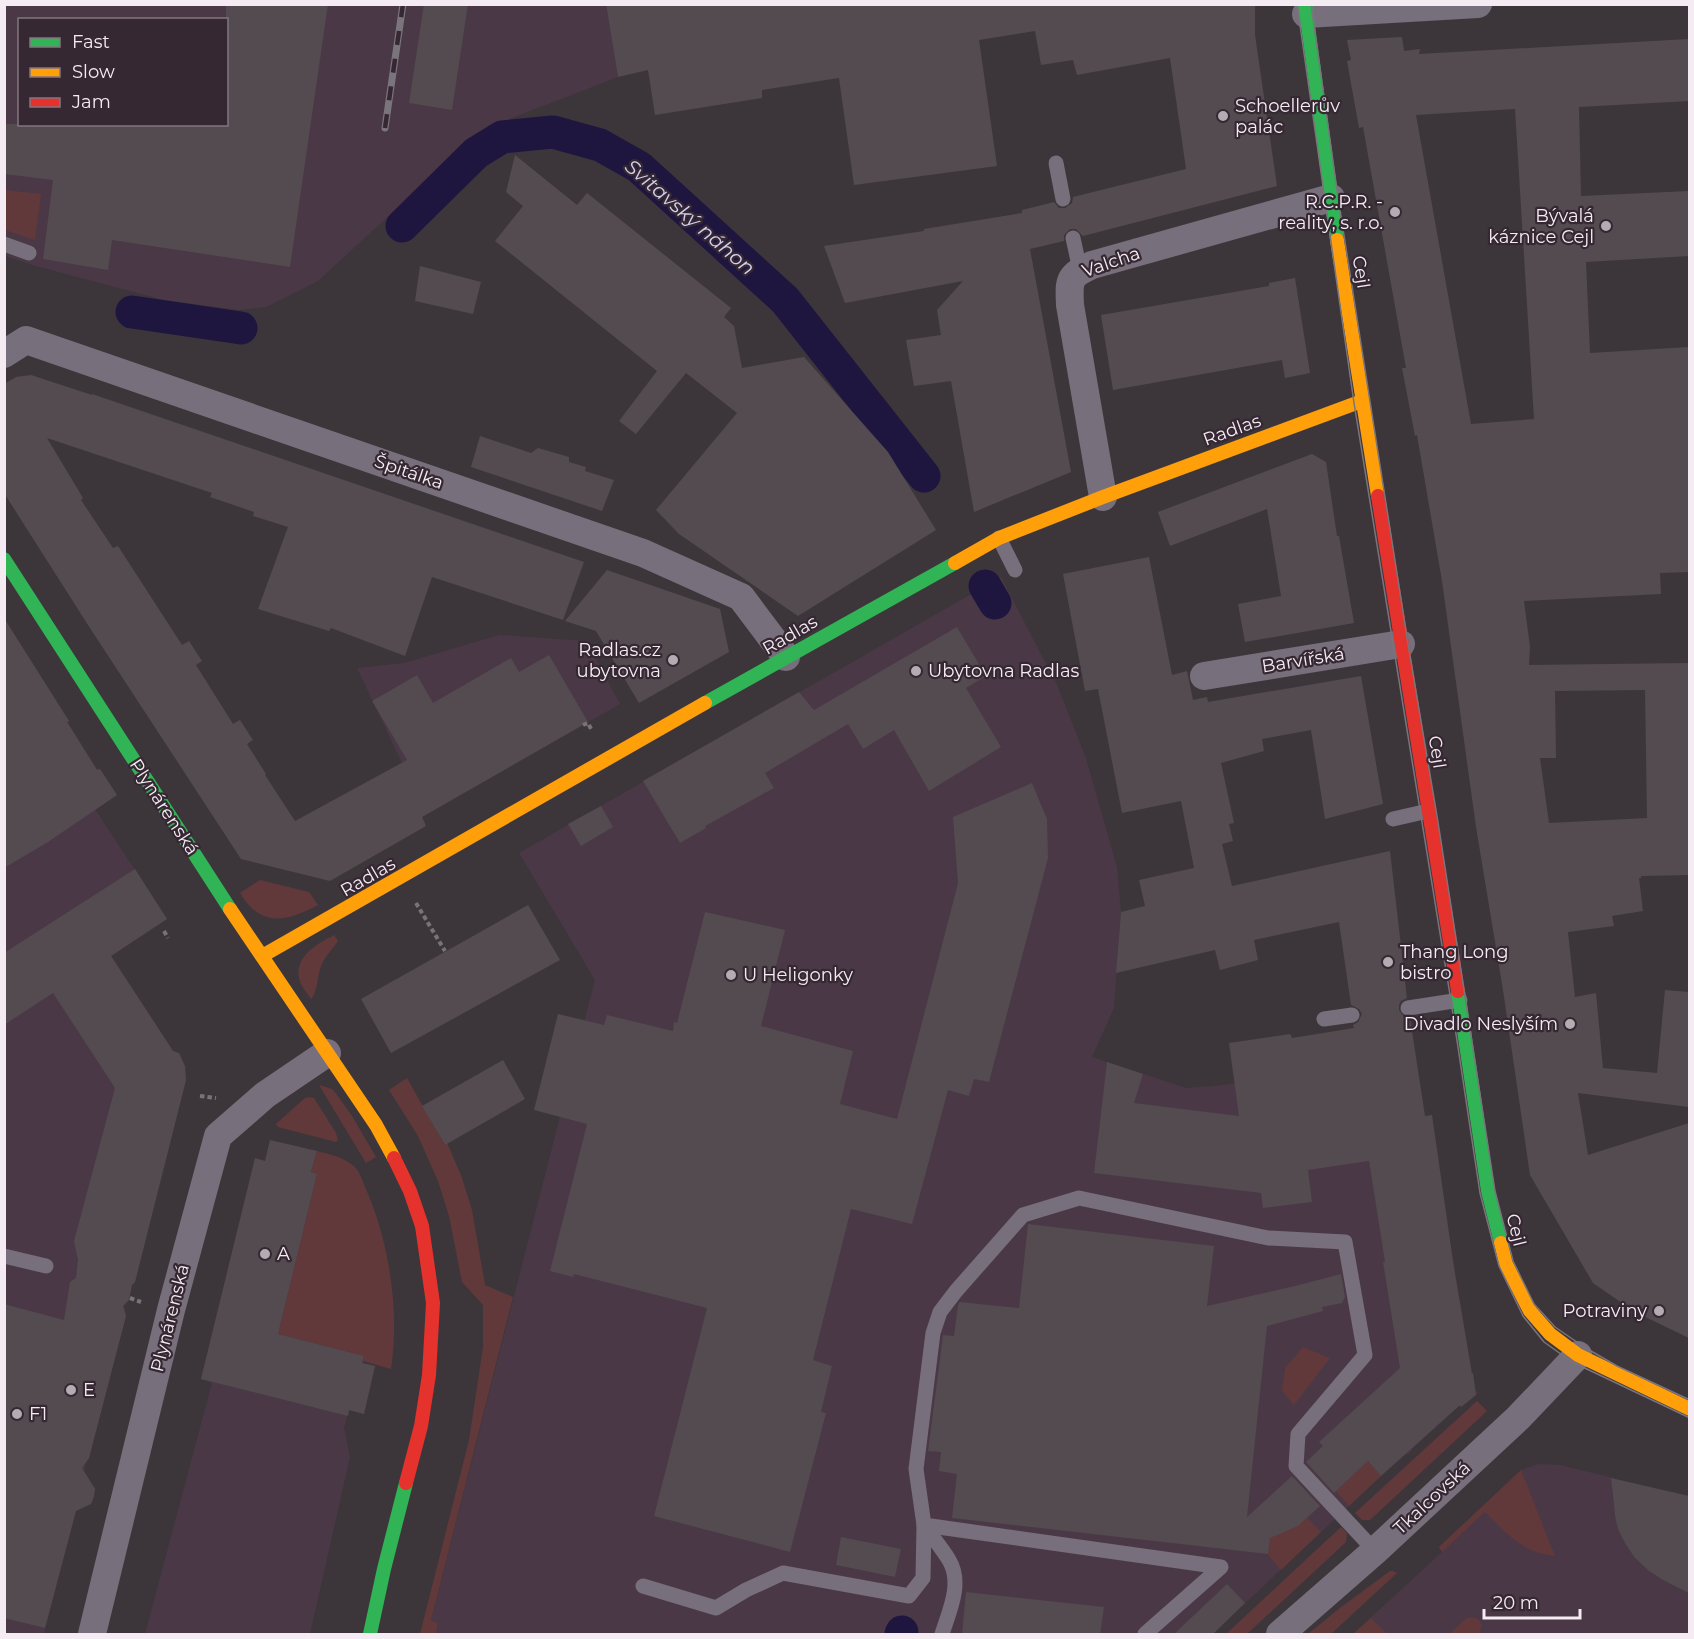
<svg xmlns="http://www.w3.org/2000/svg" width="1694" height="1639" viewBox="0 0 1694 1639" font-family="Montserrat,sans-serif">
<rect width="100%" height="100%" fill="#3c363b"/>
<!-- built -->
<g fill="#4a3846" fill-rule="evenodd">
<path d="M4 5H606L618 77 504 121 456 154 318 281 266 307 239 310 164 300 36 266 5 256ZM20 20H226V124H20Z"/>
<polygon points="1001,577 1057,685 1086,758 1117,867 1121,912 1114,1008 1092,1057 1186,1088 1213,1086 1338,1071 1367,1148 1386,1263 1451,1247 1472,1373 1473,1373 1475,1389 1478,1393 1475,1396 1474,1394 1461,1407 1459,1406 1412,1449 1412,1450 1409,1454 1406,1454 1381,1476 1212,1634 436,1634 438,1623 431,1620 595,980 519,853"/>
<polygon points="4,625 64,716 65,715 69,721 68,723 97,769 100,769 105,776 103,778 117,795 95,809 167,919 111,956 174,1052 176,1052 185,1066 186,1080 135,1282 130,1286 129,1300 124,1303 126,1316 89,1458 85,1462 85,1470 80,1472 95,1488 94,1496 91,1504 71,1503 71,1529 44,1633 50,1634 4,1634"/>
<polygon points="499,635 586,641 620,704 422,817 402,763 357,668 404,663"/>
<polygon points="270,1140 317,1151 311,1172 317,1174 364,1356 363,1363 375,1366 364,1414 349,1410 344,1428 350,1457 310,1634 145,1634 212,1383 201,1379 255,1158 265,1161"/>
<polygon points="1539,1464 1560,1465 1614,1478 1612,1491 1615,1516 1625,1543 1634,1557 1649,1571 1663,1580 1676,1586 1689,1587 1689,1634 1353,1634 1442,1552 1439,1547 1521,1470"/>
</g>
<!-- green -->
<g fill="#61393a">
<polygon points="5,190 41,194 35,240 5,230"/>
<path d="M260 880 309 892 318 905C286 922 261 928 240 893Z"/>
<path d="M334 935 338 941C332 950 325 956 321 966 317 977 318 991 311 999 307 993 300 985 299 978 295 955 318 944 334 935Z"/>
<polygon points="407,1078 444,1144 447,1143 461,1175 472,1210 485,1285 513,1297 431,1620 438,1623 436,1634 420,1634 469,1440 483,1347 483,1305 462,1282 449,1216 438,1181 418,1136 389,1090"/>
<polygon points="319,1085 332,1089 337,1095 352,1116 376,1157 366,1163"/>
<polygon points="309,1097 314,1098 336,1133 338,1140 336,1142 278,1127 276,1124 305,1098"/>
<path d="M317 1151C328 1154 342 1157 351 1164 359 1169 362 1179 365 1187 389 1240 400 1311 391 1369L363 1361 364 1356 278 1334 317 1174 311 1172Z"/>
<polygon points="1303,1347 1330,1358 1294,1405 1282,1391 1285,1368"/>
<polygon points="1477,1401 1487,1411 1370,1520 1362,1520 1355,1513"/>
<polygon points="1368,1461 1381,1476 1349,1506 1336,1491"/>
<path d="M1521 1470 1555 1556C1524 1554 1506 1533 1485 1512L1442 1552 1439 1547Z"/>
<path d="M1307 1518 1321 1532 1281 1570 1268 1555 1270 1533C1285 1532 1296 1528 1307 1518Z"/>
<polygon points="1341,1527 1347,1533 1346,1542 1247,1634 1226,1634"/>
<polygon points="1390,1571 1393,1571 1397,1573 1331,1634 1308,1634 1340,1608"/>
<polygon points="1371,1618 1387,1634 1353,1634"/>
<polygon points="1467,1618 1476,1618 1480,1621 1482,1626 1478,1634 1449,1634"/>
</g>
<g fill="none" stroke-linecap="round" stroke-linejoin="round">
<!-- canal -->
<g stroke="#1f1640" stroke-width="33">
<polyline points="402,226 476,153 502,137 553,132 600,145 639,167 785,300 924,476"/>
<polyline points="132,312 241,328"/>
<polyline points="985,586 995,603"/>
<polyline points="901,1634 902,1632"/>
</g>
</g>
<!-- building -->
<g fill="#534b4f" fill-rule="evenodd">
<polygon points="226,4 328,4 290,267 112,240 108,270 43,259 53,180 4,174 4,124 226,124"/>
<polygon points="424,4 468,4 452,110 409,103"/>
<polygon points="606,4 1255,4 1255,35 1277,186 1083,236 1076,229 1070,229 1064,235 1064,241 1030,249 1071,472 974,512 951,381 914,386 906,340 941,335 937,310 963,281 845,303 824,246 924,231 924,229 1022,213 1022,210 1054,202 1059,208 1065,208 1072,203 1073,197 1186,169 1170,58 1077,75 1073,60 1041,65 1035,31 979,40 997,166 854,185 839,78 762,90 762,98 655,115 648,70 618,77"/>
<path d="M1402 37 1404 51 1420 49 1419 54 1689 39V101L1579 107 1581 196 1689 191V256L1586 262 1590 353 1689 347V572L1660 573 1661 594 1524 601 1530 647 1529 665 1689 663V875L1641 876V878H1639L1643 911 1612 916 1614 926 1568 932 1575 997 1596 993 1603 1068 1657 1073 1665 990 1689 992V1107L1578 1093 1588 1155 1689 1123V1338L1635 1312 1593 1283 1530 1175 1503 990 1476 827 1442 581 1417 435 1415 436 1402 368H1406L1363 127 1359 128 1347 61 1351 60 1347 40ZM1515 109 1534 419 1471 424 1416 115ZM1645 690 1647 818 1549 823 1540 758H1556L1555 691Z"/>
<polygon points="515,155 577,205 587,193 731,308 724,317 734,326 742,368 804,357 888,452 936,530 798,616 679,534 656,510 737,413 686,373 636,434 619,421 657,371 495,241 523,206 506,192"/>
<polygon points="420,266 481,282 473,314 415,301"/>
<polygon points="1295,278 1310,373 1285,378 1282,360 1113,390 1101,315 1269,286 1269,283"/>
<polygon points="31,375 92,395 92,394 584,562 563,620 432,577 405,656 331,628 329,631 258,609 288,527 253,516 254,512 210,497 212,493 47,438 83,498 81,500 113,548 118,546 182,645 189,641 202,661 196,665 233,724 240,720 253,740 247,744 266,774 265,775 295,821 407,760 372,701 417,675 433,703 511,658 519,672 549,655 588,722 422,817 426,826 330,881 241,859 88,625 4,493 4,384 16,377"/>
<polygon points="480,436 531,453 538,448 569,457 569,462 586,467 585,471 614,480 602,511 471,467"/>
<polygon points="1312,454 1326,462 1337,536 1339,536 1354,623 1245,642 1238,604 1281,596 1267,509 1170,546 1158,512"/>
<polygon points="1149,557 1172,675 1187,671 1193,700 1207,697 1208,702 1361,676 1383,804 1325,819 1311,730 1262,739 1264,751 1221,763 1234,823 1229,824 1233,841 1222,844 1232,886 1390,851 1407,998 1401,1001 1399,1005 1399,1010 1404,1017 1410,1018 1425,1116 1432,1115 1454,1268 1472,1374 1473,1373 1476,1395 1461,1407 1460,1405 1381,1476 1368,1461 1334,1493 1306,1462 1323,1446 1319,1442 1400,1368 1383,1262 1385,1262 1369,1161 1308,1170 1312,1202 1263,1208 1261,1193 1094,1173 1107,1062 1143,1074 1134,1103 1239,1116 1229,1043 1290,1034 1292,1038 1354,1028 1353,1025 1358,1022 1362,1014 1359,1009 1351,1005 1339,922 1254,940 1258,960 1220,970 1215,950 1116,973 1121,912 1145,906 1139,880 1194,868 1181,801 1122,813 1098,689 1085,691 1063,574"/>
<polygon points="607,570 720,609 729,652 639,703 596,631 565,621"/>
<polygon points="4,618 69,721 67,722 97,770 100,769 117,795 48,842 4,868"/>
<polygon points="957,627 986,676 966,688 1001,747 929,791 894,730 863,749 848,724 765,773 774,788 705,826 706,828 680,843 643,781 799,692 814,710"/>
<polygon points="1032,783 1047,819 1048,858 989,1082 974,1079 969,1096 948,1090 912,1224 851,1209 813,1360 832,1366 821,1412 826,1413 790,1552 654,1516 707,1308 574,1274 573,1277 550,1271 587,1124 534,1110 558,1014 604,1025 607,1015 673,1031 674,1022 677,1023 705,912 785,930 761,1026 853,1051 840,1104 897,1119 958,883 953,817"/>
<polygon points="601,806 613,827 581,846 568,824"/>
<polygon points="135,869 167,919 111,956 173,1051 179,1053 185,1066 186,1080 135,1282 132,1285 129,1300 123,1306 126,1316 89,1458 82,1468 95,1489 94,1496 91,1504 76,1511 45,1628 4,1618 4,1304 64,1320 70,1282 76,1278 78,1260 74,1241 115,1088 53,993 4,1025 4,953"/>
<polygon points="528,905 560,960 391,1053 361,999"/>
<polygon points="503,1060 525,1099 445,1145 422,1106"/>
<polygon points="270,1140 317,1151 311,1172 317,1174 278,1334 364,1356 362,1363 375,1366 364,1414 349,1410 348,1416 201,1379 255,1158 265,1161"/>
<polygon points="1028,1224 1214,1246 1207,1306 1295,1286 1341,1274 1345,1297 1342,1303 1322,1307 1323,1311 1267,1326 1247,1517 1292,1476 1320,1506 1298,1526 1270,1538 1268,1554 952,1518 957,1474 939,1471 941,1452 928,1451 943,1335 954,1336 958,1305 960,1302 1019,1308"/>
<polygon points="1611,1478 1689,1496 1689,1593 1663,1580 1649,1571 1634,1557 1625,1543 1618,1529 1615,1516"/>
<polygon points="841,1537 901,1549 895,1577 836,1565"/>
<polygon points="1227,1584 1245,1603 1212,1635 1173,1635"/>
<polygon points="966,1592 1104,1607 1100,1635 962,1635"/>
</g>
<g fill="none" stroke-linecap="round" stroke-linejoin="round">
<!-- path -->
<g stroke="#78727a" stroke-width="4" stroke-dasharray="4.5 3" stroke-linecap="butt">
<polyline points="583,725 588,723 592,731"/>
<polyline points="416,903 445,951"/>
<polyline points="164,931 168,938"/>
<polyline points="200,1096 216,1098"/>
<polyline points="130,1298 141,1302"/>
</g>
<!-- lane -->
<g stroke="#776f7b" stroke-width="15">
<polyline points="1056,163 1063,199"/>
<polyline points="1073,238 1080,270"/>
<polyline points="4,244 29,253"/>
<polyline points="999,538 1015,570"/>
<polyline points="1393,819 1428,811"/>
<polyline points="1408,1008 1460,1000"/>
<polyline points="1324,1019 1352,1015"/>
<polyline points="4,1256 46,1266"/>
<path d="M643 1586 716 1608 746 1590 783 1573 909 1596 923 1578 924 1525C932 1537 942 1548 949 1560 963 1583 949 1612 942 1634"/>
<polyline points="1145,1634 1221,1567 924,1525 916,1469 933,1333 940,1312 956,1291 1023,1215 1079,1198 1268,1238 1345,1242 1365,1355 1298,1434 1296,1466 1375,1551"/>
</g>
<!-- street -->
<g stroke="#776f7b" stroke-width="28">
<polyline points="1306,14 1478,4"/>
<polyline points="4,354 26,340 643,553 741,597 786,657"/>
<path d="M1103 497 1070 305C1069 280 1068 276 1092 265L1331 198"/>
<polyline points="1204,676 1401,644"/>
<polyline points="92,1634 171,1310 218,1136 265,1095 327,1053"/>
<polyline points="1280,1634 1375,1551 1518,1418 1578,1355"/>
</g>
<!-- fast -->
<g stroke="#30b455" stroke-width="14">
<polyline points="1305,4 1337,240"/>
<polyline points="4,559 230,909"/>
<polyline points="705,703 955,563"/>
<polyline points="1458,991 1488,1191 1501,1243"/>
<polyline points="370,1634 384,1569 406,1483"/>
</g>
<!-- slow -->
<g stroke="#ff9f0a" stroke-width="14">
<polyline points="1337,240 1378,496"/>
<polyline points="955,563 999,538 1103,497 1362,401"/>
<polyline points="230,909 376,1125 394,1158"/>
<polyline points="262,956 705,703"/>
<polyline points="1501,1243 1506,1264 1530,1311 1550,1334 1578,1355 1690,1409"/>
</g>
<!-- jam -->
<g stroke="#e5322d" stroke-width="14">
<polyline points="1378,496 1458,991"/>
<polyline points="394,1158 410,1191 422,1226 433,1303 429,1375 421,1426 406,1483"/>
</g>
<!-- tram -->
<g stroke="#7a747c" stroke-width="1.5">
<polyline points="1297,4 1354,403 1451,1001 1480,1193 1499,1266 1523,1316 1544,1342 1572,1362 1690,1418"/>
<polyline points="1311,4 1338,197 1408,644 1438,822 1495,1191 1513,1261 1534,1304 1555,1327 1584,1347 1617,1366 1690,1400"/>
</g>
<!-- rail casing -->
<g stroke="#7a747c" stroke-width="7">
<polyline id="rail" points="385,128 403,4"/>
</g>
<!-- rail -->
<use href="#rail" stroke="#362833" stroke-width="4.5" stroke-dasharray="14" stroke-linecap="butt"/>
</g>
<!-- markers -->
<g fill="#b4acb3" stroke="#362833" stroke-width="2">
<circle cx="1223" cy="116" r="6"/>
<circle cx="1395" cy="212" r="6"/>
<circle cx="1606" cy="226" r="6"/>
<circle cx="673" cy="660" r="6"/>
<circle cx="916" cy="671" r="6"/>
<circle cx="1388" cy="962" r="6"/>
<circle cx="731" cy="975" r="6"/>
<circle cx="1570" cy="1024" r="6"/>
<circle cx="265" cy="1254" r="6"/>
<circle cx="1659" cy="1311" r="6"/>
<circle cx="71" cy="1390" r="6"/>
<circle cx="17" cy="1414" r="6"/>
</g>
<g text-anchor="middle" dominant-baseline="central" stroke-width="4.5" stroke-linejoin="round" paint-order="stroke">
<!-- poi labels -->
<g font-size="18" fill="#f5ecf3" stroke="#362833" text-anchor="start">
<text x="1235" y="106">Schoellerův<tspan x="1235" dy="21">palác</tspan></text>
<text x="1383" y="202" text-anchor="end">R.C.P.R. -<tspan x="1383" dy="21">reality, s. r.o.</tspan></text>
<text x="1594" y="216" text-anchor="end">Bývalá<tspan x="1594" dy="21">káznice Cejl</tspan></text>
<text x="661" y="650" text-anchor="end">Radlas.cz<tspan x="661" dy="21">ubytovna</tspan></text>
<text x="928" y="671">Ubytovna Radlas</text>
<text x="1400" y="952">Thang Long<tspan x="1400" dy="21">bistro</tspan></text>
<text x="743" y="975">U Heligonky</text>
<text x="1558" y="1024" text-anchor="end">Divadlo Neslyším</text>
<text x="277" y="1254">A</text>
<text x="1647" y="1311" text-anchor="end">Potraviny</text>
<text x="83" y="1390">E</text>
<text x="29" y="1414">F1</text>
</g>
<!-- street labels -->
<g font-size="18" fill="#f5ecf3" stroke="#362833">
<text transform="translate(1111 262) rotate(-19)">Valcha</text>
<text transform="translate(1361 272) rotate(81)">Cejl</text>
<text transform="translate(1232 430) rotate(-20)">Radlas</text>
<text transform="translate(409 472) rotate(19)">Špitálka</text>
<text transform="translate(790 635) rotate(-30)">Radlas</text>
<text transform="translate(1303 660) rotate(-9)">Barvířská</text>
<text transform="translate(1437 752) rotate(81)">Cejl</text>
<text transform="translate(164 807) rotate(57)">Plynárenská</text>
<text transform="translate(368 877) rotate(-30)">Radlas</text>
<text transform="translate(1516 1230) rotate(76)">Cejl</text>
<text transform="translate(170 1318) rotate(-76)">Plynárenská</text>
<text transform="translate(1432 1498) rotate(-43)">Tkalcovská</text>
</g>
<!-- water labels -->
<g font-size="20" font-style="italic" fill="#d3d2f2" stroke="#362833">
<text transform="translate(690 217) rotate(41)">Svitavský náhon</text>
</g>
</g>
<!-- border -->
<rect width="1694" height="1639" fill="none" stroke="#f5ecf3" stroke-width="12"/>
<!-- legend -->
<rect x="18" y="18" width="210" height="108" fill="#362833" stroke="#827680" stroke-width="1.5"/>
<rect x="30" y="38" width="30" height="9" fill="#30b455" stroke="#827680" stroke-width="1.5"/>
<text x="72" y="48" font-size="18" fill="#f5ecf3">Fast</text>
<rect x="30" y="68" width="30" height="9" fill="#ff9f0a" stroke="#827680" stroke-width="1.5"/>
<text x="72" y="78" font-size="18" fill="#f5ecf3">Slow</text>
<rect x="30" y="98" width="30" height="9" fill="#e5322d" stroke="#827680" stroke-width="1.5"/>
<text x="72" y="108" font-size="18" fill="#f5ecf3">Jam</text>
<!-- scale -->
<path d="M1484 1609v9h96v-9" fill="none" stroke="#f5ecf3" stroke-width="3"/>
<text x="1493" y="1609" font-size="18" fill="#f5ecf3" stroke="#362833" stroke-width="4.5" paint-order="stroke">20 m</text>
</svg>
